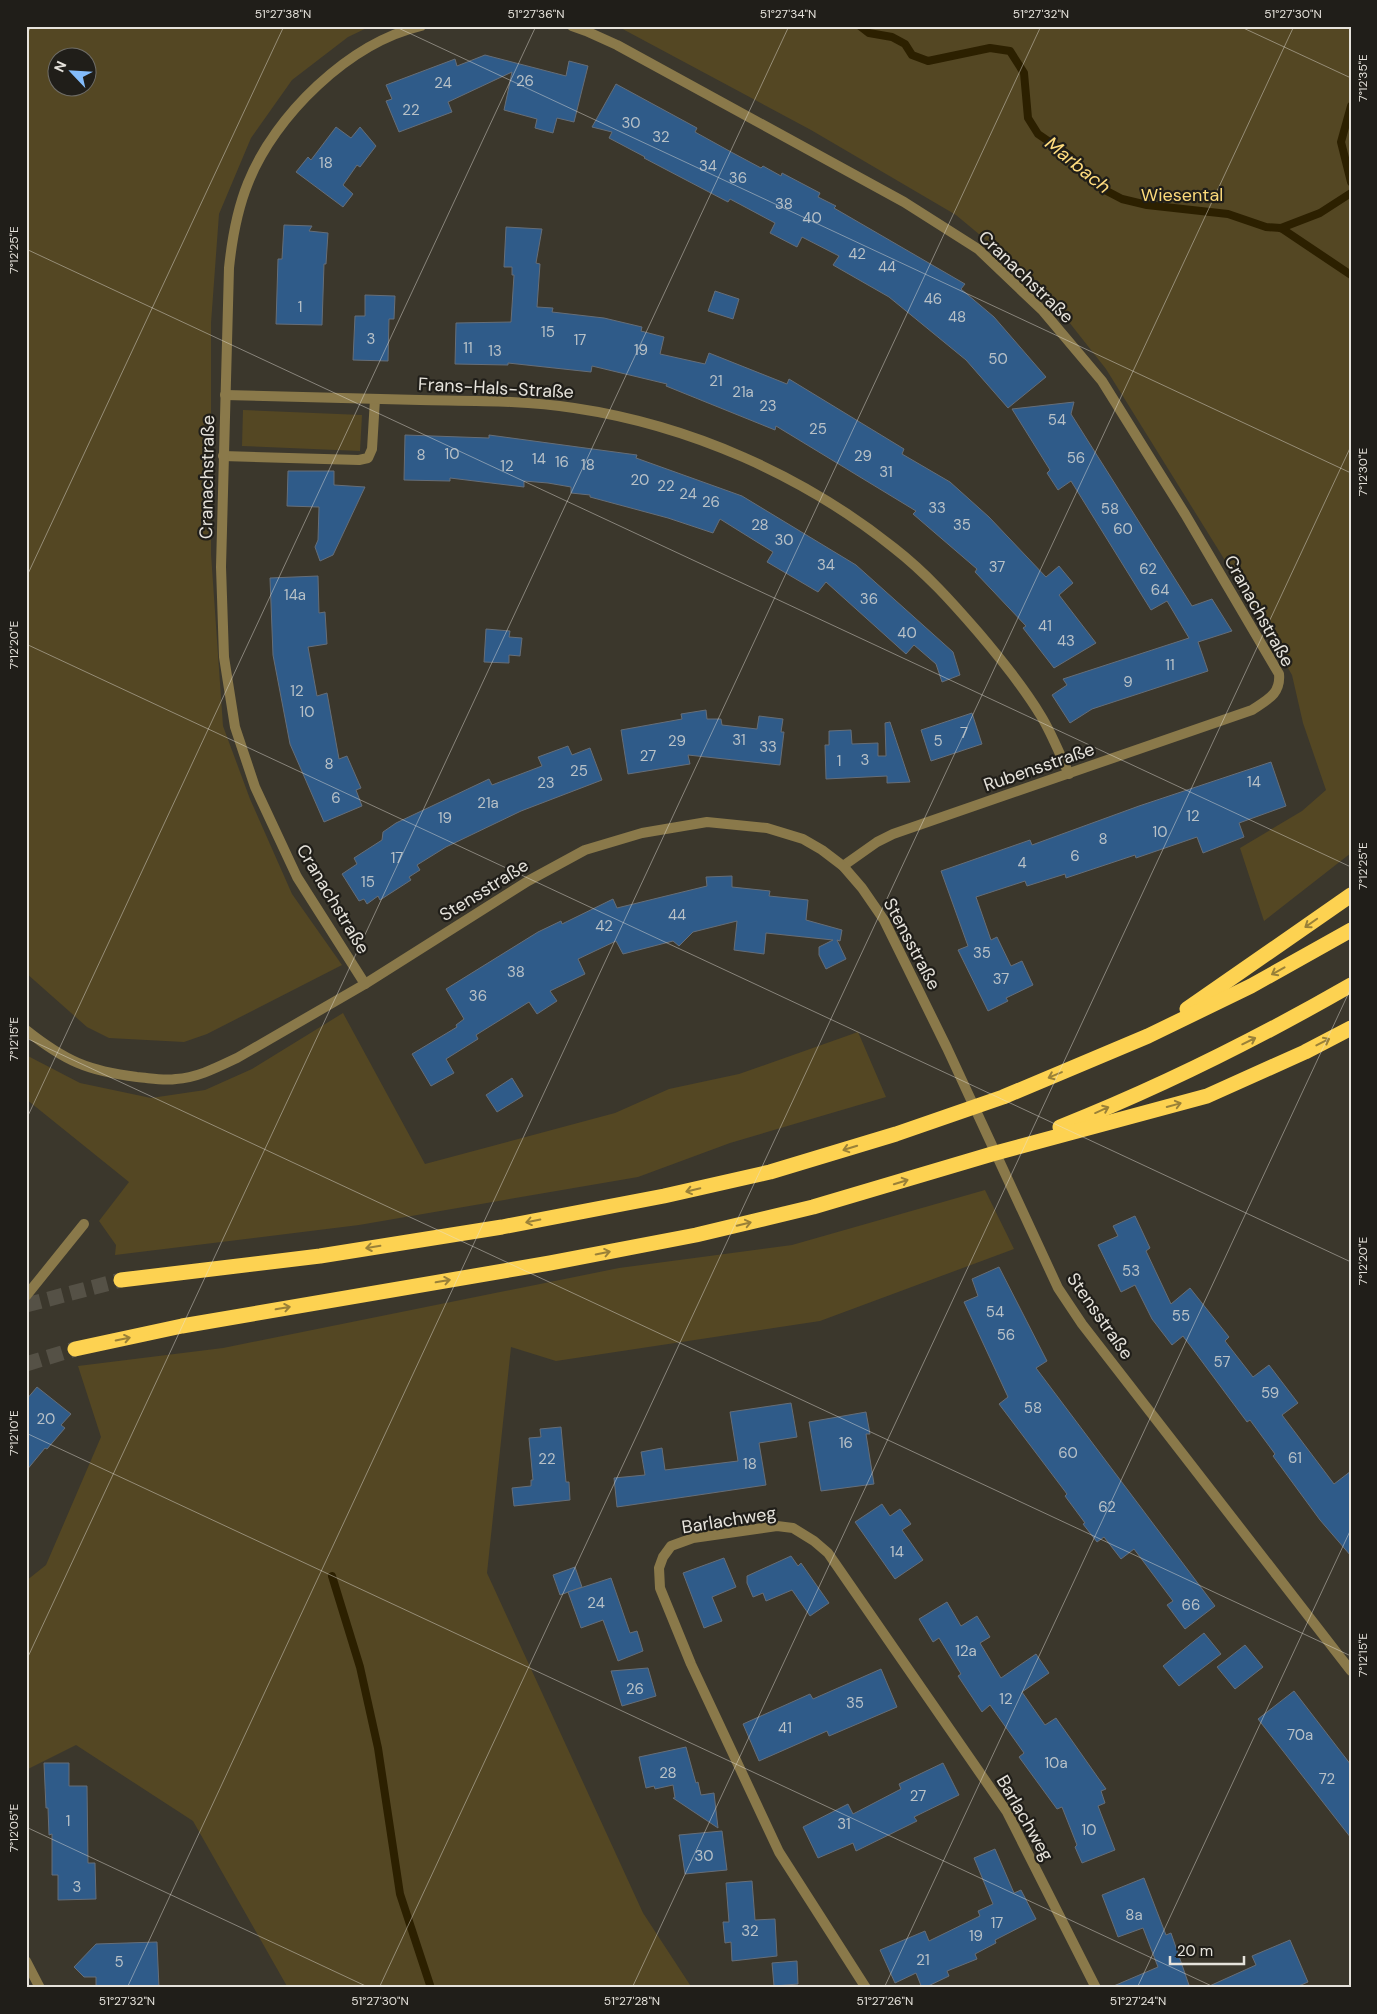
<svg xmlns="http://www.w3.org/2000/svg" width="1377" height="2014" viewBox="0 0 1377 2014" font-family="'DM Sans',sans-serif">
<rect width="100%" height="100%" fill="#3b372c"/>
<!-- green -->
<g fill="#544723" fill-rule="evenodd">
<path d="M26 26H371L348 37 292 80 251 138 219 214 211 323V554L223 726 250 799 292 894 342 965 207 1034 184 1042 109 1038 87 1027 26 973ZM58 58H88V88H58Z"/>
<polygon points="617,26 1351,26 1351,853 1264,921 1240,848 1302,811 1326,790 1303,723 1292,675 1226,562 1106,369 1039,284 956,215 811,130"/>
<polygon points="243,410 362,415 360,451 242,446"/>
<polygon points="343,1013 425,1164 615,1113 669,1089 739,1074 858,1032 886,1097 730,1143 638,1177 359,1225 115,1255 116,1245 99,1221 129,1182 26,1099 26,1055 80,1083 151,1098 205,1090 252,1069"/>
<polygon points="985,1190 1014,1249 820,1321 556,1361 511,1347 487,1573 643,1913 692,1988 288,1988 193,1821 76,1745 26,1770 26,1581 46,1565 101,1437 78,1366 223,1348 619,1268 792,1245"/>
</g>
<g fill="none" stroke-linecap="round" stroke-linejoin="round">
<!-- stream -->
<g stroke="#2c2000" stroke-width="8">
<polyline points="860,26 869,33 892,37 905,44 912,55 928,61 990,48 1010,51 1024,73 1028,118 1038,134 1070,156 1101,188 1122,199 1147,205 1228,214 1266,227 1281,228 1351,275"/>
<polyline points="1351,106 1341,142 1351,182"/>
<polyline points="1281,228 1320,213 1351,193"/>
<polyline points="332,1576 360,1667 378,1748 400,1894 431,1988"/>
</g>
</g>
<!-- building -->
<g fill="#2f5b89" stroke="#666e78">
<polygon points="485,55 566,76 569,61 588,66 574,122 557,118 553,133 535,128 537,119 504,110 512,72 448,102 452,112 399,132 386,101 392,99 386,85 455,59 457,66"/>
<polygon points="616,84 697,128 695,132 733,153 761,168 763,166 781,176 782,173 820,193 818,197 836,206 834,208 965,284 961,289 994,317 1046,377 1008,408 966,360 889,297 833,265 839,256 802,237 797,247 770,233 775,223 730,199 728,202 644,158 645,157 609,138 612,132 592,127"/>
<polygon points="336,127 351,138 360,127 376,146 360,167 357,165 343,185 353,194 343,207 296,172 308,157 311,160"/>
<polygon points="284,225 312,226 309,231 328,233 326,264 324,264 322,325 276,324 278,259 282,259"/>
<polygon points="506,227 542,229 536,263 540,264 537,307 553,308 552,312 604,318 642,327 641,331 664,337 660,354 705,364 709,353 787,384 789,379 904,449 902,454 950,482 989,517 1046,577 1059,566 1073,583 1059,595 1096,643 1054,668 1023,628 1026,626 975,572 977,569 913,514 916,511 776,426 775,430 666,386 667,384 592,366 591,372 508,363 508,365 455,364 456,323 511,322 514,275 512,275 512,267 504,267"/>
<polygon points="715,291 739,299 733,319 708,311"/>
<polygon points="365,295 395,296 394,319 389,319 388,361 353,360 355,316 365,316"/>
<polygon points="1074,402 1071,414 1192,606 1212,599 1232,631 1198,642 1208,671 1092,709 1070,723 1052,695 1067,685 1063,679 1189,638 1167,601 1151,610 1071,481 1058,490 1047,473 1050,470 1012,409"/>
<polygon points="405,435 489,438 489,435 637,455 636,458 742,496 856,565 953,652 960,675 942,682 936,664 914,645 906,654 826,582 818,592 767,562 773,552 720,519 713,533 668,518 590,497 590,495 571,493 571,487 548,483 524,481 524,487 450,478 450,481 404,480"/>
<polygon points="288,471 334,471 334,485 365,487 333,555 320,561 315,547 318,540 319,507 287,506"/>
<polygon points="318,576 319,613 325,612 327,644 308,647 317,696 327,693 339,759 347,756 361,788 356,790 362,806 324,822 290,744 273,655 270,578"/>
<polygon points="486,629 510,631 509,637 522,638 520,656 509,655 509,663 484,662"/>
<polygon points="706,710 707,719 721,719 722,725 757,729 759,716 783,719 781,732 784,732 780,765 688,755 690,764 628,774 621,730 682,719 681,714"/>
<polygon points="972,713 982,744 931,761 921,730"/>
<polygon points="890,722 910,782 887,783 887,776 826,779 825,745 829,745 829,731 851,730 852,744 878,743 878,756 886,756 885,723"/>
<polygon points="568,746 572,755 590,748 602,780 521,811 446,847 417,865 420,870 409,877 411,880 380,900 378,896 367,904 364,899 359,901 342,874 357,864 354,858 382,840 383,832 396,823 489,779 492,785 542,766 538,757"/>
<polygon points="1271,762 1286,806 1239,823 1244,837 1203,853 1197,837 1136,858 1135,855 1066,878 1065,874 1027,886 1025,881 976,897 991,940 997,937 1011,966 1022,961 1033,985 1006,998 1008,1001 988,1011 958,950 968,946 941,871 1030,840 1032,845 1139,806"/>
<polygon points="732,876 732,887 770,891 769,896 808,900 806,920 842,930 840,941 837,940 846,959 826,969 819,955 819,947 833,940 766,933 764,954 734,950 737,921 693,932 679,946 673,941 623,954 616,941 578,959 585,974 550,991 557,1001 537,1014 529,1002 476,1035 478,1039 446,1059 454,1073 431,1086 412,1054 457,1027 456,1025 464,1019 446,989 538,932 561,921 562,924 613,899 617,908 707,886 706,877"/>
<polygon points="512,1078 523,1096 497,1112 486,1095"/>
<polygon points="1135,1216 1150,1248 1146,1251 1171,1304 1190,1288 1229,1337 1225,1341 1253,1377 1269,1365 1298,1403 1282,1415 1334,1484 1351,1471 1351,1556 1320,1520 1273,1456 1275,1454 1250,1420 1247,1422 1183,1336 1172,1345 1152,1319 1135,1285 1121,1292 1098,1245 1118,1236 1113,1226"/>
<polygon points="999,1267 1047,1361 1036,1368 1215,1606 1185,1629 1167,1605 1173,1601 1134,1549 1121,1559 1104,1537 1097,1542 1083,1524 1085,1523 1065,1496 1067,1494 999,1404 1008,1397 964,1302 978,1296 972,1279"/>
<polygon points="37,1387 71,1414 61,1425 65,1428 47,1449 45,1448 26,1471 26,1400"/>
<polygon points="791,1403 797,1437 759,1443 766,1485 617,1507 614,1478 645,1475 641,1452 662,1448 665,1470 738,1461 730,1412"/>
<polygon points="866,1412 870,1434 866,1434 874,1484 821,1491 809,1422"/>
<polygon points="561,1427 566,1482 569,1482 570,1500 514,1506 512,1488 531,1486 531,1480 533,1480 529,1438 541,1437 540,1429"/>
<polygon points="882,1504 890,1516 900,1509 911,1524 902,1530 923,1560 895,1579 855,1522"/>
<polygon points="791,1556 798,1566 801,1563 829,1603 810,1616 792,1590 766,1601 763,1593 753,1597 747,1583 747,1576"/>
<polygon points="724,1558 736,1587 712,1597 722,1621 704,1628 683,1573"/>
<polygon points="575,1567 582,1587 560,1595 553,1575"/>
<polygon points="611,1578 630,1633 637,1631 643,1651 618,1661 603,1620 581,1628 568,1592"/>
<polygon points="947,1602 961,1626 977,1616 990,1637 980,1643 1001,1678 1036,1654 1049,1673 1022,1692 1045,1725 1056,1718 1106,1789 1101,1791 1105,1803 1098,1806 1115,1850 1082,1863 1075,1847 1077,1845 1062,1807 1057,1809 1019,1757 1024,1753 990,1705 982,1712 958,1676 961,1674 939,1638 933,1642 919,1619"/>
<polygon points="1204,1633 1221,1654 1179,1686 1163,1666"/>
<polygon points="1245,1645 1263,1667 1235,1689 1217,1667"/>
<polygon points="648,1668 656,1696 622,1706 611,1671"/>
<polygon points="881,1669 897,1707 829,1736 827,1731 759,1761 743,1724 810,1694 813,1699"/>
<polygon points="1294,1691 1351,1765 1351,1838 1258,1719"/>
<polygon points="686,1747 696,1783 698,1782 701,1795 714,1793 718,1828 673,1798 675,1798 673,1785 655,1789 654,1786 646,1788 639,1757"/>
<polygon points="44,1763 69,1763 69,1786 87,1786 88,1863 95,1863 96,1899 58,1900 58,1875 52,1875 52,1834 49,1835 48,1808 46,1808"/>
<polygon points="943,1763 959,1795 914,1817 917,1821 856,1851 853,1843 818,1858 803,1827 848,1804 853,1814 901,1789 899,1784"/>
<polygon points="722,1831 727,1870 685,1874 679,1835"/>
<polygon points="995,1849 1014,1893 1021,1890 1036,1919 995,1940 996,1943 975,1954 977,1959 947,1971 949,1976 924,1988 922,1988 916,1973 895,1983 880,1950 925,1931 929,1941 980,1916 978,1911 993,1904 974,1858"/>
<polygon points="1144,1878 1166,1935 1171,1933 1190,1988 1109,1988 1158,1967 1143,1928 1118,1937 1102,1895"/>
<polygon points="752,1881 755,1920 775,1919 777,1956 732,1961 731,1942 725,1943 723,1922 729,1922 726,1883"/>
<polygon points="1290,1940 1308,1982 1294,1988 1205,1988 1256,1965 1252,1956"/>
<polygon points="157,1942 159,1988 96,1988 96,1977 84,1977 74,1967 96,1944"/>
<polygon points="797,1961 798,1984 774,1986 772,1963"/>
</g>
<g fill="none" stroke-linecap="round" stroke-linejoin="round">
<!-- motorway-tunnel -->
<g stroke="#555146" stroke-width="15" stroke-dasharray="15 8" stroke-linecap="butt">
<polyline points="26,1305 121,1280"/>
<polyline points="26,1364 75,1349"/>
</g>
<!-- service -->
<g stroke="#8a794a" stroke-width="10">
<polyline points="223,456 359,460 368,458 372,449 375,399"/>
<polyline points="26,1296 84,1224"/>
</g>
<!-- minor -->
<g stroke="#8a794a" stroke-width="10">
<path d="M572 26 586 31 617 45 904 202 978 249 1043 311 1102 381 1185 514 1279 674C1281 694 1267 700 1252 710L893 834 877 842 843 866"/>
<path d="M225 395C290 397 355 398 420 400 471 401 523 400 574 408 689 425 803 475 894 548 926 573 952 602 978 632 1001 659 1023 686 1041 716 1052 734 1060 755 1069 774"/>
<path d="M365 984 297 877 255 787 235 727 224 657 221 567 229 268C232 239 237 210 248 183 275 115 349 43 421 26"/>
<polyline points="26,1961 40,1988"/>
<polyline points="866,1988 779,1852 691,1664 660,1588 659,1568 663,1557 671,1546 693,1538 777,1526 793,1528 814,1541 828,1553 1007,1812 1096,1988"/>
</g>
<!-- tertiary -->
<path stroke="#8a794a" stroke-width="10" d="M26 1030C65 1061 88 1071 137 1077 150 1078 163 1081 176 1079 197 1078 218 1067 237 1058L365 984 528 881 585 850 642 833 707 822 767 828 803 839 822 850 843 866 862 888 884 920 947 1048 1058 1288 1082 1324 1351 1671"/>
<!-- motorway -->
<g stroke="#fdd251" stroke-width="15">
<polyline points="1187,1009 1351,895"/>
<path d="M1060 1127C1161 1087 1257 1039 1351 985"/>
<polyline points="121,1280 320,1256 502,1227 664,1196 770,1172 896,1134 1003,1097 1148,1036 1251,986 1351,930"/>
<polyline points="75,1349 182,1326 550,1263 696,1235 813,1207 992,1154 1207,1096 1305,1052 1351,1028"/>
</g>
</g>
<!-- one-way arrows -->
<defs><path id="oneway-shaft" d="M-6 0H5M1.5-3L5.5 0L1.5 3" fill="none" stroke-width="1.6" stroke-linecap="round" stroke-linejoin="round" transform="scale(1.25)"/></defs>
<g stroke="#9a8138">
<use href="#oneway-shaft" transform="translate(1311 923) rotate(145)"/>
<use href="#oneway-shaft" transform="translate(1278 971) rotate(151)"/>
<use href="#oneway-shaft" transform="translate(1249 1041) rotate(-26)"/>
<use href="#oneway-shaft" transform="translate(1323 1042) rotate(-27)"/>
<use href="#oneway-shaft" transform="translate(1055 1075) rotate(157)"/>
<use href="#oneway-shaft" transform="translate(1174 1105) rotate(-15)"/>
<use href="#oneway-shaft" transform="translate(1102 1110) rotate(-24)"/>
<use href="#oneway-shaft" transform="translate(850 1148) rotate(163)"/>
<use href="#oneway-shaft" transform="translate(901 1182) rotate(-17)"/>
<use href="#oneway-shaft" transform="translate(693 1190) rotate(167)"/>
<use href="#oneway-shaft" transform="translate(533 1221) rotate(169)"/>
<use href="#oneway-shaft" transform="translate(744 1224) rotate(-14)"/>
<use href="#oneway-shaft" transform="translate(373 1247) rotate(171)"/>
<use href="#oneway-shaft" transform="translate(603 1253) rotate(-11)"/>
<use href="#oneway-shaft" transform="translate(443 1281) rotate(-10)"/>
<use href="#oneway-shaft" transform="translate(283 1308) rotate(-10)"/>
<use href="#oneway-shaft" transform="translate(123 1339) rotate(-12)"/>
</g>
<!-- ticks -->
<path fill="none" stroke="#e6e3dc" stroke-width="1" stroke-opacity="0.45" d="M394 26 1351 473M1239 26 1351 78M26 36 31 26M26 249 1351 867M26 578 284 26M26 644 1351 1262M26 1038 1351 1656M26 1120 536 26M26 1433 1216 1988M26 1661 789 26M26 1827 370 1988M127 1988 1041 26M379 1988 1294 26M632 1988 1351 446M884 1988 1351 988M1137 1988 1351 1529"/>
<g text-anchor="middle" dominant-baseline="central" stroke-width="4.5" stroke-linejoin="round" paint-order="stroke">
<!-- number labels -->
<g font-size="15" fill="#b8c1c7">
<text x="525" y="81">26</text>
<text x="443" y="83">24</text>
<text x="411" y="110">22</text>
<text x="631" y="123">30</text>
<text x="661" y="137">32</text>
<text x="326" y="163">18</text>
<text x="708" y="166">34</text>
<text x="738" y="178">36</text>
<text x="784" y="204">38</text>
<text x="812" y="218">40</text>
<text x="857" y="254">42</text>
<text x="887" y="267">44</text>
<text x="933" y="299">46</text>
<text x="300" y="307">1</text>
<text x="957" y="317">48</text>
<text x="548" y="332">15</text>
<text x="371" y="339">3</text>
<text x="580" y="340">17</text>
<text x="468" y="348">11</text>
<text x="641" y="350">19</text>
<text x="495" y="351">13</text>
<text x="998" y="359">50</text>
<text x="716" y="381">21</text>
<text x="743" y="392">21a</text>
<text x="768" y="406">23</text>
<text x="1057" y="420">54</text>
<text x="818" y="429">25</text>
<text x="452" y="454">10</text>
<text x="421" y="455">8</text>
<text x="863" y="456">29</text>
<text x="1076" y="458">56</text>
<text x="539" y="459">14</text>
<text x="562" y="462">16</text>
<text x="588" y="465">18</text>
<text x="507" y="466">12</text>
<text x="886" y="472">31</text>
<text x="640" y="480">20</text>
<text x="666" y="486">22</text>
<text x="688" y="494">24</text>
<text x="711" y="502">26</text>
<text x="937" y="508">33</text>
<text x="1110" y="509">58</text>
<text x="760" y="525">28</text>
<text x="962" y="525">35</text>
<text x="1123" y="529">60</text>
<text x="784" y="540">30</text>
<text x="826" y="565">34</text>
<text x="997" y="567">37</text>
<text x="1148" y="569">62</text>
<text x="1160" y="590">64</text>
<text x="295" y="595">14a</text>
<text x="869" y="599">36</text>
<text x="1045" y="626">41</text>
<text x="907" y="633">40</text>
<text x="1066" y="641">43</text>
<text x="1170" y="665">11</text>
<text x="1128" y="682">9</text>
<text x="297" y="691">12</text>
<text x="307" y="712">10</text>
<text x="964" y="733">7</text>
<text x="739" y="740">31</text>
<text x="677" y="741">29</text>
<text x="938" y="741">5</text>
<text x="768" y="747">33</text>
<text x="648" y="756">27</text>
<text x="865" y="760">3</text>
<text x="839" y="761">1</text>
<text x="329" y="764">8</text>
<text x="579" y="771">25</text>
<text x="1254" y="782">14</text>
<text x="546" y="783">23</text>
<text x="336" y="798">6</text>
<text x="488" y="803">21a</text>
<text x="1193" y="816">12</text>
<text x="445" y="818">19</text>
<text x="1160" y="832">10</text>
<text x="1103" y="839">8</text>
<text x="1075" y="856">6</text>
<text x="397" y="858">17</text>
<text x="1022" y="863">4</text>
<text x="368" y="882">15</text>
<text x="677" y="915">44</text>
<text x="604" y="926">42</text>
<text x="982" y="953">35</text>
<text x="516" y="972">38</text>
<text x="1001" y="979">37</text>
<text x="478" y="996">36</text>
<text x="1131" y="1271">53</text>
<text x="995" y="1312">54</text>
<text x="1181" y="1316">55</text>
<text x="1006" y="1335">56</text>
<text x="1222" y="1362">57</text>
<text x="1270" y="1393">59</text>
<text x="1033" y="1408">58</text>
<text x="46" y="1419">20</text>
<text x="846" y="1443">16</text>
<text x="1068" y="1453">60</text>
<text x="1295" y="1458">61</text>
<text x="547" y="1459">22</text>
<text x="750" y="1464">18</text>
<text x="1107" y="1507">62</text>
<text x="897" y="1552">14</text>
<text x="596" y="1603">24</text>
<text x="1191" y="1605">66</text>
<text x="966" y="1651">12a</text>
<text x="635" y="1689">26</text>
<text x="1006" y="1699">12</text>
<text x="855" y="1703">35</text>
<text x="785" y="1728">41</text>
<text x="1300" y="1735">70a</text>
<text x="1056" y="1763">10a</text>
<text x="668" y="1773">28</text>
<text x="1327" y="1779">72</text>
<text x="918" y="1796">27</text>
<text x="68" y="1821">1</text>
<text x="844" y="1824">31</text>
<text x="1089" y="1830">10</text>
<text x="704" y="1856">30</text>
<text x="77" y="1887">3</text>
<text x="1134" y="1915">8a</text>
<text x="997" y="1923">17</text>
<text x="750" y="1931">32</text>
<text x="976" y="1936">19</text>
<text x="923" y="1960">21</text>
<text x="119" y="1962">5</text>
</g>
<!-- park labels -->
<g font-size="18" fill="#fbd97a" stroke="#201e19">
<text x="1182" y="195">Wiesental</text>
</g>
<!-- street labels -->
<g font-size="18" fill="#e6e3dc" stroke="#201e19">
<text transform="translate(1026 277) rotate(44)">Cranachstraße</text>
<text transform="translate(496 388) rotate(3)">Frans-Hals-Straße</text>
<text transform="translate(207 477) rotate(-89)">Cranachstraße</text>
<text transform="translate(1259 611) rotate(61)">Cranachstraße</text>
<text transform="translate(1039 767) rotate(-19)">Rubensstraße</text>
<text transform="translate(484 890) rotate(-32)">Stensstraße</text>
<text transform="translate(333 899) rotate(59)">Cranachstraße</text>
<text transform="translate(912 944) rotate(62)">Stensstraße</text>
<text transform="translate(1100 1316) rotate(55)">Stensstraße</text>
<text transform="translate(729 1520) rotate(-9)">Barlachweg</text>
<text transform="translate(1025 1818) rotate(60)">Barlachweg</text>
</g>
<!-- water labels -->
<g font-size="19" font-style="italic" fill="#ffdc7e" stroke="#201e19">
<text transform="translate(1078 165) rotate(39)">Marbach</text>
</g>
</g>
<!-- border -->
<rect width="1377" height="2014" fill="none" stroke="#201e19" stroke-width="55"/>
<!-- north arrow -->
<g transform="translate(72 72) rotate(295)"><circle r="24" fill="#201e19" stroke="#6f6d67"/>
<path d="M0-4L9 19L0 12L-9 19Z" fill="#83bcfb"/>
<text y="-8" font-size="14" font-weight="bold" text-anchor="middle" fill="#e6e3dc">N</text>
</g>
<!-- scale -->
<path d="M1170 1956v8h74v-8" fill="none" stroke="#e6e3dc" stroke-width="2.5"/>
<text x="1177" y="1956" font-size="15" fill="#e6e3dc" stroke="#201e19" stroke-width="4" paint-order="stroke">20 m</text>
<rect x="28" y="28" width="1322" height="1958" fill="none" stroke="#e6e3dc" stroke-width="2"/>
<g font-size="12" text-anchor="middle" fill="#e6e3dc">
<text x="283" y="18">51°27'38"N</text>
<text x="536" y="18">51°27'36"N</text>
<text x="788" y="18">51°27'34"N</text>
<text x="1041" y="18">51°27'32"N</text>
<text x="1293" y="18">51°27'30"N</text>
<text transform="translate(1363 78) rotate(-90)" y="4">7°12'35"E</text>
<text transform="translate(14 250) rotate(-90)" y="4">7°12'25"E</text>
<text transform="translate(1363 472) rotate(-90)" y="4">7°12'30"E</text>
<text transform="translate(14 645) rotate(-90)" y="4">7°12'20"E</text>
<text transform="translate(1363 866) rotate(-90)" y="4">7°12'25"E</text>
<text transform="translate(14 1039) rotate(-90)" y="4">7°12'15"E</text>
<text transform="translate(1363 1261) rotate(-90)" y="4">7°12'20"E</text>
<text transform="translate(14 1433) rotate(-90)" y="4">7°12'10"E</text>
<text transform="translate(1363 1655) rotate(-90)" y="4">7°12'15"E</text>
<text transform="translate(14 1828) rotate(-90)" y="4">7°12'05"E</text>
<text x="127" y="2005">51°27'32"N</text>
<text x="380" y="2005">51°27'30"N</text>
<text x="632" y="2005">51°27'28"N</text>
<text x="885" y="2005">51°27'26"N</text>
<text x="1138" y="2005">51°27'24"N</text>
</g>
</svg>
